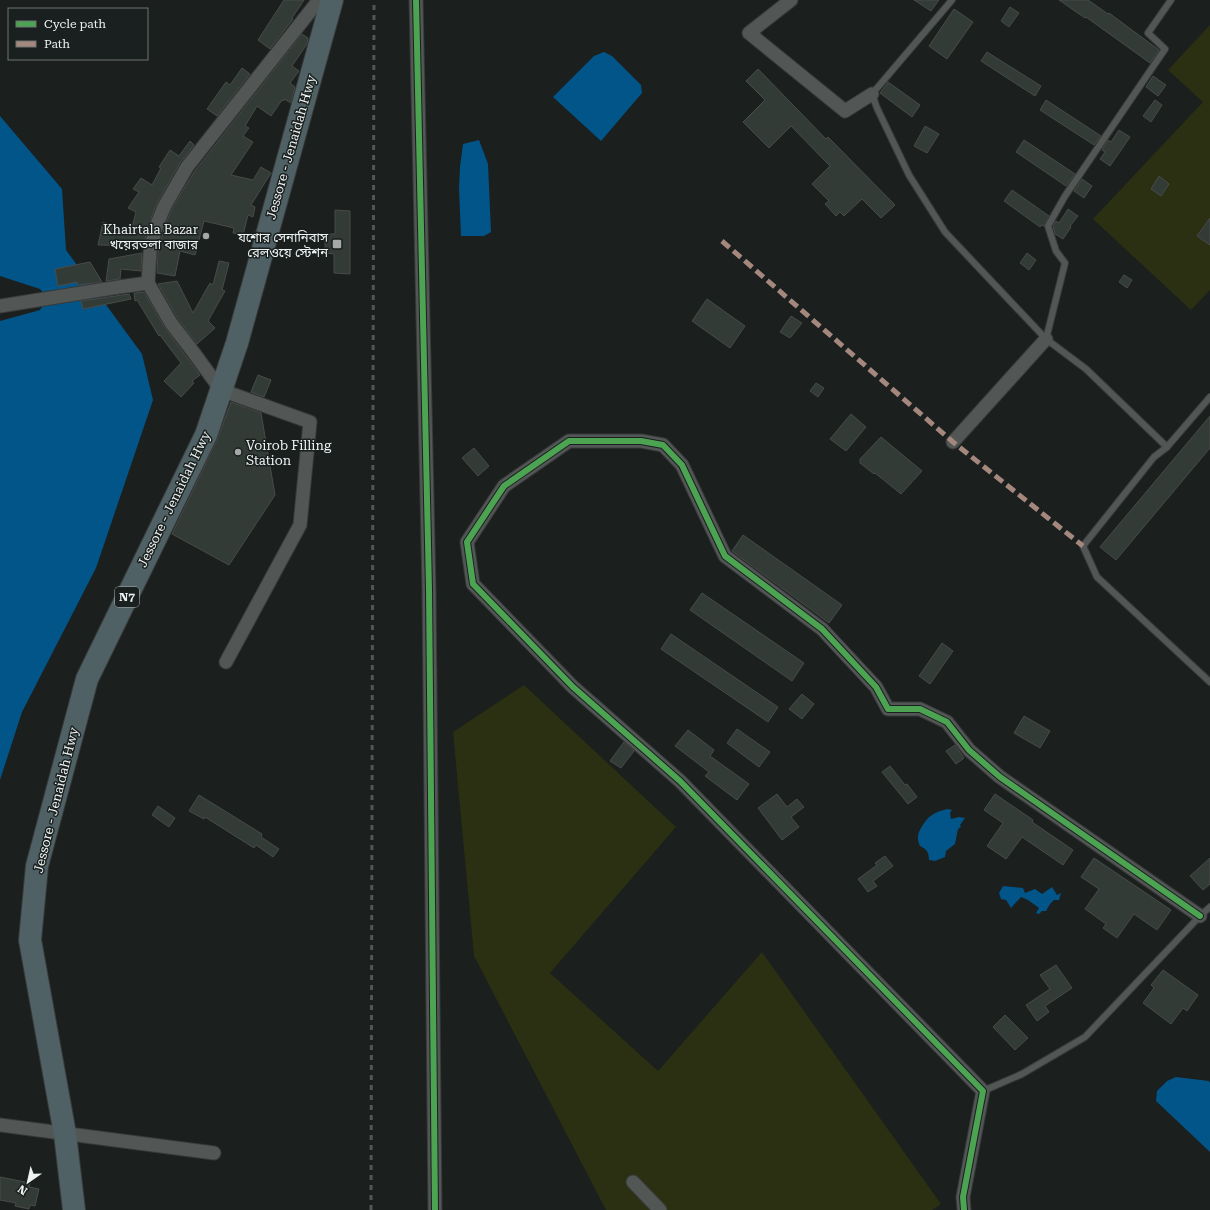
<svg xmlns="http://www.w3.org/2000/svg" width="1210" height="1210" viewBox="0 0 1210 1210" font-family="'Roboto Serif','Noto Sans Bengali',serif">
<rect width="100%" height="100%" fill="#1b1f1e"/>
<!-- green -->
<g fill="#2a3011">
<polygon points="1210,25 1210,290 1191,310 1093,219 1203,102 1168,70"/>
<polygon points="524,685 676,827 550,973 658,1071 762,952 941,1204 932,1210 606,1210 474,956 453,732"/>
</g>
<!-- water -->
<g fill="#025589">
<polygon points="604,52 612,56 641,85 642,93 601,141 553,97 594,56"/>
<polygon points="0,116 62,189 66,250 142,354 153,400 96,568 22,712 0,780 0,321 40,310 44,304 45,295 40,289 0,276"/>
<polygon points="479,140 488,164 491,232 484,236 461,236 459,189 460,167 463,144"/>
<path d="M947 809 952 810 950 813 951 819 959 817 965 818 960 825 961 827 958 829 955 844 946 851 945 857 935 861 929 860C929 853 927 849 920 846 917 839 917 835 921 828 929 815 933 813 947 809Z"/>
<polygon points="1003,886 1023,888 1025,893 1035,889 1042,894 1052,887 1057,895 1061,893 1059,900 1054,900 1050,904 1046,911 1042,911 1039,914 1036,913 1039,908 1028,900 1021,897 1011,908 1006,900 1001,899 999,893"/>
<polygon points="1176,1077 1209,1081 1210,1083 1210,1152 1156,1101 1157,1091 1167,1081"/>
</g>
<!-- building -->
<g fill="#323b36" stroke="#484b4a">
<polygon points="284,0 304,0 292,18 293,19 270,49 258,40"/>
<polygon points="914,0 939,0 931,11"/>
<polygon points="1059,0 1088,0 1108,14 1109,13 1159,50 1150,63 1086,17 1085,18"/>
<polygon points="1010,7 1019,13 1009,27 1001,21"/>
<polygon points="954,9 973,22 947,59 929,46"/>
<polygon points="302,34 308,38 307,44 292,66 299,71 290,83 295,87 291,103 284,99 283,101 282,100 271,116 257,106 245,126 249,128 243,136 253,142 231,175 253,180 261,167 271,173 251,205 255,207 253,217 248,215 243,235 233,233 234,228 204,221 195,255 180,251 175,276 157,273 158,253 164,229 171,210 194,172"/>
<polygon points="987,52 1041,86 1035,96 981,61"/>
<polygon points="242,68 250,74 217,116 207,109 226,82 230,85"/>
<polygon points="758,69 826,139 828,137 895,205 881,218 862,199 844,216 840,212 836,216 825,204 829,201 812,184 830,166 791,126 769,148 743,122 765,100 746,81"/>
<polygon points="1153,76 1166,85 1158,96 1146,87"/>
<polygon points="888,82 920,105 912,117 880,93"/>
<polygon points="1046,100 1101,136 1094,145 1040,110"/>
<polygon points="1155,100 1162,105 1151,122 1143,116"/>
<polygon points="925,126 939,134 927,153 914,146"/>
<polygon points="1119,130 1130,137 1110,166 1100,159 1105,152 1102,150 1108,140 1111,142"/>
<polygon points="1024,140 1075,174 1066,186 1016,152"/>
<polygon points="190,141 194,145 180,163 157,203 149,224 143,246 98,245 103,222 113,226 113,229 131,231 136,212 128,208 139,192 133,189 141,178 152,185 161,168 159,167 170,150 179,156"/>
<polygon points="1159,176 1169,184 1161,196 1151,189"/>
<polygon points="1082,179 1092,186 1084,198 1074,191"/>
<polygon points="1012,190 1049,216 1044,226 1042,225 1040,227 1004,201"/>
<polygon points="1068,209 1078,216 1070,226 1071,227 1063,239 1055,234 1053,226 1056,221 1059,223"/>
<polygon points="335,210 350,211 350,274 334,273 334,254 325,253 325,234 335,234"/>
<polygon points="1210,218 1210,245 1197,236"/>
<polygon points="142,253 141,271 121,269 120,279 106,281 109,259"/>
<polygon points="1027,253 1036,260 1029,270 1020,263"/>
<polygon points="219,261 229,263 222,290 225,291 208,321 215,328 197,344 178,319 158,284 177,281 193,313 210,283 213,285"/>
<polygon points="90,262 102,282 78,285 77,282 58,286 55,269"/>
<polygon points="1124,275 1132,280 1127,288 1119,282"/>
<polygon points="144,292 165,328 200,375 192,381 194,383 181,397 164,381 181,363 160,335 159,336 137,300 135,301 134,293"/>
<polygon points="129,294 131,299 83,309 81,301"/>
<polygon points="707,299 745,326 730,348 692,321"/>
<polygon points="791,316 802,323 790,338 780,332"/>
<polygon points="258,375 271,380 264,397 251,392"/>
<polygon points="816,383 824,388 818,397 810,391"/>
<polygon points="231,402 261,413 275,495 229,565 172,534 217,440"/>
<polygon points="851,414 866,427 846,451 830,439"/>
<polygon points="1210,416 1210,448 1116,560 1100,547"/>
<polygon points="881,437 922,471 901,494 875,473 874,474 860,463 860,459"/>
<polygon points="474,448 489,466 478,476 462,458"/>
<polygon points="743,535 842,605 829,623 732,551"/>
<polygon points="702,593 804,663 792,681 690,610"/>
<polygon points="671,634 778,707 768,722 661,649"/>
<polygon points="942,643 953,651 930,684 919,676"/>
<polygon points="802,694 814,704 802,719 789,709"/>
<polygon points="1024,716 1050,731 1040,748 1014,733"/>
<polygon points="737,729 770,752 759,767 727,743"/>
<polygon points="688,730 714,750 710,756 749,784 737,800 705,776 709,772 675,746"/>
<polygon points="624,742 634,751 621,768 610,761"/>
<polygon points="955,745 964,758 956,764 946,751"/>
<polygon points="890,766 905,785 907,784 917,797 908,804 882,772"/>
<polygon points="777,794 787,807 797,799 804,807 791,817 799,827 782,840 758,808"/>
<polygon points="995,794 1033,820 1032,822 1073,850 1063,865 1022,837 1006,859 987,846 1003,823 984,810"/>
<polygon points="199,795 262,834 261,837 279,849 273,857 256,845 254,848 205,817 204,819 189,811"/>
<polygon points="158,806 175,818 169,827 152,815"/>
<polygon points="885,856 893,866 873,881 877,886 868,892 858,879 877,865 875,863"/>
<polygon points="1094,858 1171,910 1157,930 1134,914 1117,938 1103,928 1106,924 1085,909 1099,889 1081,877"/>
<polygon points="1210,858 1210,884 1203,890 1190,876"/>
<polygon points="1056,965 1072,988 1045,1006 1049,1012 1037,1021 1026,1005 1050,989 1040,975"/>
<polygon points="1163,970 1198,995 1187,1011 1183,1008 1171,1024 1143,1003 1154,988 1151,985"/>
<polygon points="1005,1015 1028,1038 1015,1050 993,1027"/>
<polygon points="0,1177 30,1183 29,1187 39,1189 35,1206 30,1205 29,1209 15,1206 16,1203 0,1200"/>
</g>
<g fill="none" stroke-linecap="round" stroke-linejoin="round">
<!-- lane casing -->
<g stroke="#383a3a" stroke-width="8">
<g id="lane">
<polyline points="952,0 872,94 877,108 909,175 945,232 1046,339 1065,263 1056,251 1048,226 1065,196 1165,49 1148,33 1171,0"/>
<polyline points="1046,339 1086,369 1167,447 1154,457 1083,546 1097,577 1210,682"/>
<polyline points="1167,447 1210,397"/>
<polyline points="983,1091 1022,1074 1085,1037 1200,916 1210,907"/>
</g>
</g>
<!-- street casing -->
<g stroke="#383a3a" stroke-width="15">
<g id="street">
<polyline points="416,0 429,589 435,1210"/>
<polyline points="791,0 749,33 845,111 872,94"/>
<polyline points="0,306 119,287 148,283"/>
<polyline points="953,442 1046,339"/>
<polyline points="226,662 300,525 310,422 221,390 191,349 171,323 148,283 150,252 156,227 164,207 187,167 319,0"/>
<polyline points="0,1125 214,1153"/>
<polyline points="633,1182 660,1210"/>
<polyline points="964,1210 963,1197 983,1091 680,781 573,687 473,584 467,542 504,486 569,441 641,441 663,445 682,465 725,556 822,629 876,687 888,709 920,709 947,722 969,750 1000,777 1200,916"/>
</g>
</g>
<!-- highway casing -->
<g stroke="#383a3a" stroke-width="24">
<polyline id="highway" points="74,1210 65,1134 30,940 37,866 87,679 206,435 237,343 332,0"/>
</g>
<!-- lane -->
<use href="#lane" stroke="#525655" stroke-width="6"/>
<!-- street -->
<use href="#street" stroke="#525655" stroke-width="13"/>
<!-- highway -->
<use href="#highway" stroke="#4f6164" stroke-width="22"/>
<!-- rail -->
<polyline stroke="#525655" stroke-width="3" stroke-dasharray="5 5" stroke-linecap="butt" points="371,1210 374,0"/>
<!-- quiet -->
<polyline stroke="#a5887d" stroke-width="5" stroke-dasharray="10 5" stroke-linecap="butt" points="722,241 953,442 1083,546"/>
<!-- cycleway casing -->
<g stroke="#1a201f" stroke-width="8">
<g id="cycleway">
<polyline points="416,0 429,589 435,1210"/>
<polyline points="964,1210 963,1197 983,1091 680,781 573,687 473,584 467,542 504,486 569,441 641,441 663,445 682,465 725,556 822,629 876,687 888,709 920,709 947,722 969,750 1000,777 1200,916"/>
</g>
</g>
<!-- cycleway -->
<use href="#cycleway" stroke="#4ca352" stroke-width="6"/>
</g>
<!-- markers -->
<g fill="#a4a9a8" stroke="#1a201f" stroke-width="1.5">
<circle cx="206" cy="236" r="4"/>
<rect x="332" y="239" width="10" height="10" rx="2"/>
<circle cx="238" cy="452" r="4"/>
</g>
<g text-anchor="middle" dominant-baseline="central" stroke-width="3" stroke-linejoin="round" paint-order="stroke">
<!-- shield labels -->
<rect fill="#1a201f" stroke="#aeb4b3" stroke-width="1" x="115" y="587" width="24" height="20" rx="3"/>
<g font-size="12" font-weight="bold" fill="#eef3f2">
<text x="127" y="597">N7</text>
</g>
<!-- street labels -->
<g font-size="13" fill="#eef3f2" stroke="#1a201f">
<text transform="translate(291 147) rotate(-74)">Jessore - Jenaidah Hwy</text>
<text transform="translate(174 499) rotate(-64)">Jessore - Jenaidah Hwy</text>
<text transform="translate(56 800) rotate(-76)">Jessore - Jenaidah Hwy</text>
</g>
<!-- poi labels -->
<g font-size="13" fill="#eef3f2" stroke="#1a201f" text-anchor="end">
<text x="198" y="229">Khairtala Bazar<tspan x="198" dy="15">খয়েরতলা বাজার</tspan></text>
<text x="328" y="237">যশোর সেনানিবাস<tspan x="328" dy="15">রেলওয়ে স্টেশন</tspan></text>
<text x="246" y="445" text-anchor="start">Voirob Filling<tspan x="246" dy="15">Station</tspan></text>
</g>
</g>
<!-- legend -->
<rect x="8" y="8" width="140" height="52" fill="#1a201f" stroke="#6f7473"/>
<rect x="16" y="21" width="20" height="6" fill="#4ca352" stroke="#6f7473"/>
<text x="44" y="28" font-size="12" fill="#eef3f2">Cycle path</text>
<rect x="16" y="41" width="20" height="6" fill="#a5887d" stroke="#6f7473"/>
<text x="44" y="48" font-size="12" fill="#eef3f2">Path</text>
<!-- north arrow -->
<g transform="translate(28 1182) rotate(214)" stroke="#1a201f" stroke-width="3" paint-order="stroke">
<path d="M0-3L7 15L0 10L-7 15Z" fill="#eef3f2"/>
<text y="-6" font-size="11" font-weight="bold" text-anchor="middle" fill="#eef3f2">N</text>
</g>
</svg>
